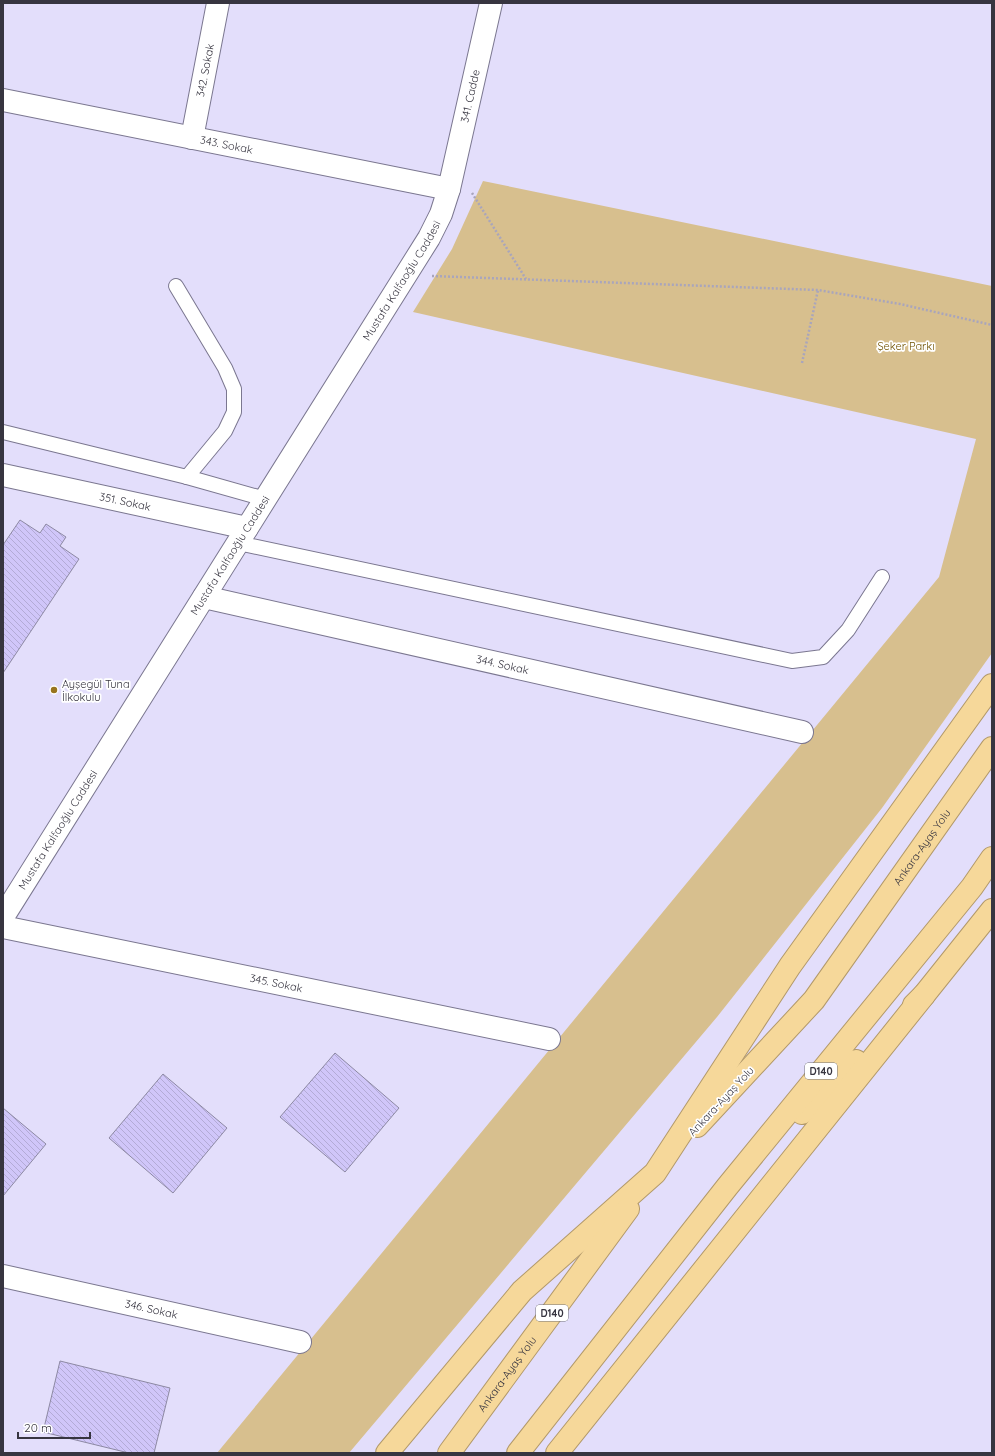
<svg xmlns="http://www.w3.org/2000/svg" width="995" height="1456" viewBox="0 0 995 1456" font-family="Quicksand,sans-serif">
<defs>
<pattern id="building-back-hatch" width="6" height="6" patternUnits="userSpaceOnUse"><rect width="6" height="6" fill="#d0c6f9"/><path d="M-1 5l2 2M0 0l6 6M5-1l2 2" fill="none" stroke="#b3abd6"/></pattern>
</defs>
<rect width="100%" height="100%" fill="#e3defb"/>
<!-- park -->
<polygon fill="#d7bf8e" points="483,181 992,286 992,653 882,808 717,1017 349,1453 217,1453 939,577 976,439 413,312 452,249"/>
<!-- building -->
<g fill="url(#building-back-hatch)" stroke="#8d89a3">
<polygon points="20,520 40,533 46,524 66,537 60,546 79,559 3,673 3,545"/>
<polygon points="335,1053 399,1108 345,1172 280,1117"/>
<polygon points="163,1074 227,1128 173,1193 109,1138"/>
<polygon points="3,1108 46,1144 3,1196"/>
<polygon points="60,1361 170,1388 154,1453 129,1453 43,1432"/>
</g>
<g fill="none" stroke-linecap="round" stroke-linejoin="round">
<!-- service casing -->
<g stroke="#7b7790" stroke-width="16">
<g id="service">
<polyline points="176,286 225,368 234,389 234,412 225,431 187,477"/>
<polyline points="3,432 187,477 265,499"/>
<polyline points="238,543 792,661 823,657 848,630 882,577"/>
</g>
</g>
<!-- minor casing -->
<g stroke="#7b7790" stroke-width="24">
<g id="minor">
<path id="s1" d="M3 100 449 189"/>
<path id="s2" d="M192 138 218 3"/>
<path id="s3" d="M3 475 247 528"/>
<path id="s4" d="M204 597 802 732"/>
<path id="s5" d="M3 927 549 1039"/>
<path id="s6" d="M3 1276 300 1342"/>
</g>
</g>
<!-- tertiary casing -->
<g stroke="#7b7790" stroke-width="24">
<g id="tertiary">
<path id="s7" d="M3 917 429 238 441 214 449 189 491 3"/>
</g>
</g>
<!-- trunk casing -->
<g stroke="#b2996a" stroke-width="24">
<g id="trunk">
<polyline points="914,1005 924,995 992,910"/>
<polyline points="802,1113 856,1061"/>
<path id="s8" d="M697 1126 814 1000 992 748"/>
<polyline points="387,1453 522,1291 655,1173 790,966 992,685"/>
<path id="s9" d="M449 1453 628 1209"/>
<polyline points="518,1453 727,1187 972,887 992,858"/>
<polyline points="557,1453 924,995"/>
</g>
</g>
<!-- path -->
<g stroke="#a9a5bc" stroke-width="2.5" stroke-dasharray="2 2" stroke-linecap="butt">
<polyline points="472,193 526,279"/>
<polyline points="432,276 818,290 900,304 992,325"/>
<polyline points="802,363 818,290"/>
</g>
<!-- service -->
<use href="#service" stroke="#fff" stroke-width="14"/>
<!-- minor -->
<use href="#minor" stroke="#fff" stroke-width="22"/>
<!-- tertiary -->
<use href="#tertiary" stroke="#fff" stroke-width="22"/>
<!-- trunk -->
<use href="#trunk" stroke="#f6d89a" stroke-width="22"/>
</g>
<!-- markers -->
<circle fill="#98741e" stroke="#fff" stroke-width="1.5" cx="54" cy="690" r="4"/>
<g text-anchor="middle" dominant-baseline="central" stroke-width="3.5" stroke-linejoin="round" paint-order="stroke">
<!-- shield labels -->
<g fill="#fff" stroke="#737279" stroke-width="1">
<rect x="805" y="1063" width="32" height="16" rx="3"/>
<rect x="536" y="1305" width="32" height="16" rx="3"/>
</g>
<g font-size="10" font-weight="bold" fill="#373540">
<text x="821" y="1071">D140</text>
<text x="552" y="1313">D140</text>
</g>
<!-- street labels -->
<g font-size="11" fill="#373540" stroke="#fff">
<text stroke="none"><textPath href="#s2" startOffset="69">342. Sokak</textPath></text>
<text stroke="none"><textPath href="#s7" startOffset="950">341. Cadde</textPath></text>
<text stroke="none"><textPath href="#s1" startOffset="228">343. Sokak</textPath></text>
<text stroke="none"><textPath href="#s7" startOffset="751">Mustafa Kalfaoğlu Caddesi</textPath></text>
<text stroke="none"><textPath href="#s3" startOffset="125">351. Sokak</textPath></text>
<text stroke="none"><textPath href="#s7" startOffset="427">Mustafa Kalfaoğlu Caddesi</textPath></text>
<text stroke="none"><textPath href="#s4" startOffset="306">344. Sokak</textPath></text>
<text stroke="none"><textPath href="#s7" startOffset="103">Mustafa Kalfaoğlu Caddesi</textPath></text>
<text stroke="none"><textPath href="#s8" startOffset="359">Ankara-Ayaş Yolu</textPath></text>
<text stroke="none"><textPath href="#s5" startOffset="279">345. Sokak</textPath></text>
<text transform="translate(721 1101) rotate(-47)">Ankara-Ayaş Yolu</text>
<text stroke="none"><textPath href="#s6" startOffset="152">346. Sokak</textPath></text>
<text stroke="none"><textPath href="#s9" startOffset="98">Ankara-Ayaş Yolu</textPath></text>
</g>
<!-- park labels -->
<g font-size="11" fill="#705200" stroke="#fff">
<text x="906" y="346">Şeker Parkı</text>
</g>
<!-- poi labels -->
<g font-size="11" fill="#373540" stroke="#fff" text-anchor="start">
<text x="62" y="684">Ayşegül Tuna<tspan x="62" dy="13">İlkokulu</tspan></text>
</g>
</g>
<!-- border -->
<rect width="995" height="1456" fill="none" stroke="#373540" stroke-width="8"/>
<!-- scale -->
<path d="M18 1432v6h72v-6" fill="none" stroke="#373540" stroke-width="2"/>
<text x="24" y="1432" font-size="12" fill="#373540" stroke="#ffffff" stroke-width="3" paint-order="stroke">20 m</text>
</svg>
